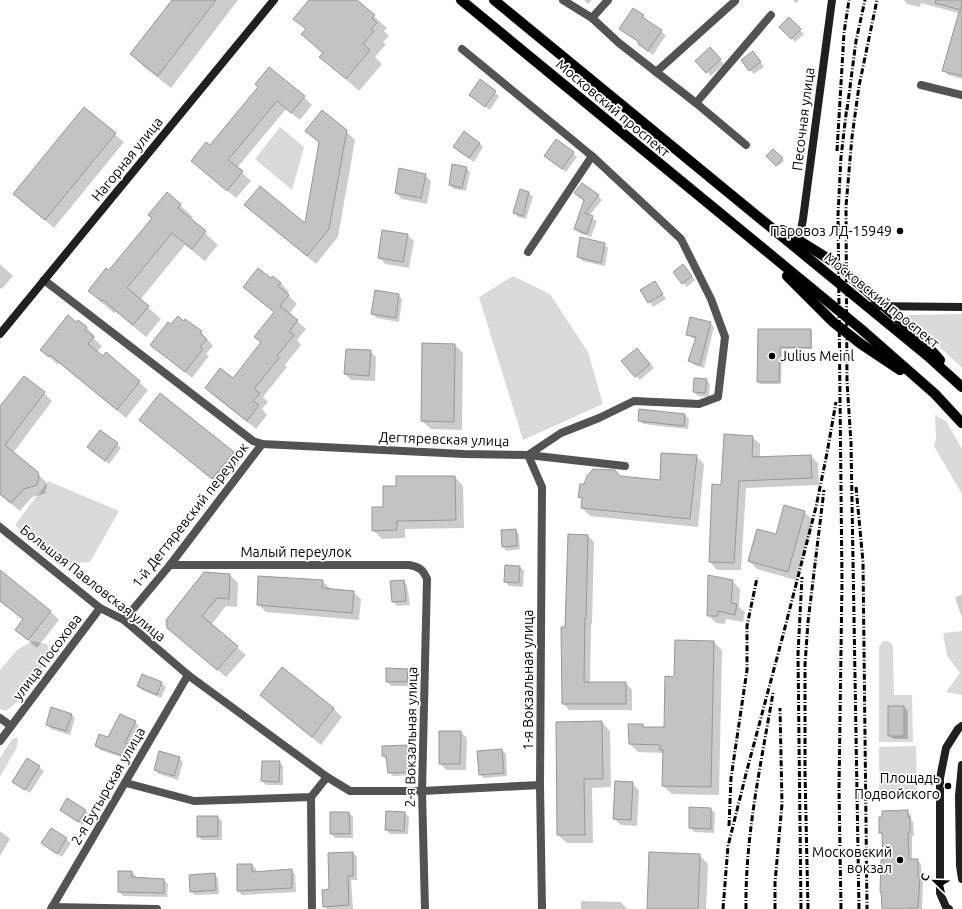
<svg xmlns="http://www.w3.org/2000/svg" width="962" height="909" viewBox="0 0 962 909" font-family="Ubuntu,sans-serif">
<rect width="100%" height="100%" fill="#fff"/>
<!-- green -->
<g fill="#dadada">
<polygon points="280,127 304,147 292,190 255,159"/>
<polygon points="513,276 550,294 588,352 603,404 523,440 479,297"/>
<polygon points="962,314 962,368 906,315"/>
<polygon points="935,415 946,421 962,449 962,494 934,446 936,439"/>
<polygon points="48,481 119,511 90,562 58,565 15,525"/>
<polygon points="962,631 962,695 946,692 960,673 947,656 943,633"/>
<polygon points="32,641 47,644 51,657 16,703 6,711 0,709 0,670 17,650"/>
<polygon points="883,641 887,641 891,643 893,647 894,695 912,695 913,742 879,742 879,647"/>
<polygon points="18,737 17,747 0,777 0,758 12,739"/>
<polygon points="916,746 917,798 879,799 879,747"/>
</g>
<!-- shadow -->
<g fill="#0003">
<polygon points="173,0 238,0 171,88 144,67 131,54"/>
<polygon points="310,0 356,0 387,28 384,31 389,36 383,42 386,44 375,57 382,64 359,91 321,57 323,54 303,34 306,30 295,19"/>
<polygon points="584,0 592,0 588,4"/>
<polygon points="793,0 799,0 796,3"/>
<polygon points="904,0 962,0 962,14 921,3 920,7 907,4"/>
<polygon points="643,16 647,20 646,21 666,35 653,55 643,48 639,44 640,43 621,29"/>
<polygon points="789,19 804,34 795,42 781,27"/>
<polygon points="962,26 962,79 948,75 944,70"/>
<polygon points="710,49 724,64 711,76 697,61"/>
<polygon points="757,56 764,67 754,74 750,70"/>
<polygon points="480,81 499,96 490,110 470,95"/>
<polygon points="259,87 304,97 312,105 300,120 286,109 237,168 251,181 236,198 201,169 210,147"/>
<polygon points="84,109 124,142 54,228 15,194"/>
<polygon points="346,131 355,140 338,237 316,264 254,213 246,205 305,225 320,143 315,139"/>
<polygon points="557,140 577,157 566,172 545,156"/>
<polygon points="480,143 483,147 474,162 458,151"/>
<polygon points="773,150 784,161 778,166 767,156"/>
<polygon points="466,168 470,172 466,191 454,189 450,185"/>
<polygon points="425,175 431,181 427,204 402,199 396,193"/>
<polygon points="529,193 533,197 526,219 518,217 514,213"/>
<polygon points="575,193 598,196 602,200 589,216 597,221 591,237 579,233 575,229 584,201"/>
<polygon points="180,205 193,217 191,220 218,245 205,261 185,245 140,300 161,319 146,337 116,312 114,313 102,303 89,290"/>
<polygon points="407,235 414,241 409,268 385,264 379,257"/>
<polygon points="604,244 608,248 605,266 582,261 578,256"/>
<polygon points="0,264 13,276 2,289 0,288"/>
<polygon points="687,269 695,280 687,287 683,283"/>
<polygon points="271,279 281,283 289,292 287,294 297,304 289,314 306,329 297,340 301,345 285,365 287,367 263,397 268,402 262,409 267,415 256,429 214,396 206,388 233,379 261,343 256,337 275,313 252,295 244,287"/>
<polygon points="655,282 666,299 653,307 642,290"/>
<polygon points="398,295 402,299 399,322 377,318 372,314"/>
<polygon points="710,323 714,327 704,368 694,365 690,361 696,339 692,338 688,334"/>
<polygon points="171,325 201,332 213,346 206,354 209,356 192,378 152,345"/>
<polygon points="86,327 95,336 93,338 102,346 97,352 103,357 106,354 148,390 126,418 59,363 58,365 41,349"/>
<polygon points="759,330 810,330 812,332 812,349 782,349 781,384 760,384 758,382"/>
<polygon points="455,345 463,353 462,430 431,429 422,421"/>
<polygon points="370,351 376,357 375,381 351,380 345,374"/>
<polygon points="641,353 654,368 640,380 636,376"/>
<polygon points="706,380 710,384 709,397 698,396 694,392"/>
<polygon points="44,393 52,401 13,453 37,473 46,482 47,486 45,494 32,497 20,511 0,495 0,408"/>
<polygon points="640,410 685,415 689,419 688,429 643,424 639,420"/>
<polygon points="140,420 233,453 241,461 221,486 149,428"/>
<polygon points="752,437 760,444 760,458 811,456 818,463 819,485 746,488 741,570 717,570 710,562 722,486"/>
<polygon points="117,444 121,448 109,464 92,451"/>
<polygon points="696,456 704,464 698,527 590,516 582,508 583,500 579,496 620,477 661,481"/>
<polygon points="455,477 463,486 464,528 405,529 405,538 382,539 373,530 384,508"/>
<polygon points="804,512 813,520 796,580 757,569 749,561"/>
<polygon points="515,530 519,534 520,549 507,551 503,547"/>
<polygon points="588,536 594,542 592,624 591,624 590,683 626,683 632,690 632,710 569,710 563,703 566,628"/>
<polygon points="520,567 524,571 523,587 509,586 505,582"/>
<polygon points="0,571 51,612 59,620 37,648 16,630 24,620 0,602"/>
<polygon points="229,574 238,583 237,607 226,606 211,625 246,655 226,677 177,636"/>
<polygon points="322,581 330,588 330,590 353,592 361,599 359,620 266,612 258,604"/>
<polygon points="403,581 407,585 410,605 397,606 393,602"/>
<polygon points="732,581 740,589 739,607 745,612 743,622 726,619 725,624 716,623 708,615"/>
<polygon points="962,595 962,618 955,597"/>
<polygon points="676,641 714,642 722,650 719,795 672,794 663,786 664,753 638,752 630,744 629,725 643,725 645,728 665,728 675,678"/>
<polygon points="407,670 411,674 411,686 391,686 387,682"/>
<polygon points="142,675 162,683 166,687 161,698 142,690 138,686"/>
<polygon points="262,695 334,709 342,717 321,745 270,704"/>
<polygon points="904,707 908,711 908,739 893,739 889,735"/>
<polygon points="71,714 75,718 70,735 51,729 47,725"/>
<polygon points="135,722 139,726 129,746 131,748 127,759 100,750 96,746"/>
<polygon points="602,722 610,731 611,787 592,788 593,843 567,843 558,835"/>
<polygon points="461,732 467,738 466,770 446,770 440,763"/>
<polygon points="406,746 410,750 411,775 393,776 389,772 387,760 383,756"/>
<polygon points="502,750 506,754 507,776 484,778 480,774"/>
<polygon points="179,758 183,762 178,780 159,774 155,770"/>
<polygon points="27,759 44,771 30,793 13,782"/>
<polygon points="279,762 283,766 283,785 266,785 262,781"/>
<polygon points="632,783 639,790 637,826 621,825 614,819"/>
<polygon points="711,809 715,813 714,833 694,832 690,828"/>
<polygon points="61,810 85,810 89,814 83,825 65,814"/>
<polygon points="907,811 911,815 911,820 913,822 914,836 912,836 912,860 917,860 921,864 922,880 923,882 922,909 884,909 883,836 880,833"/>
<polygon points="331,813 349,813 353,817 353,838 335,838 331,834"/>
<polygon points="405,813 409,817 408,834 390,834 386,830"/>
<polygon points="218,817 222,821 222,840 202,840 198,836"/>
<polygon points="52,829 71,843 62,857 42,843"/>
<polygon points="0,831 10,839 0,856"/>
<polygon points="353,853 357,857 357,880 351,880 353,909 327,909 324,906 330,890"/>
<polygon points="699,855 708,864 706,909 648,909"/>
<polygon points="252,865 256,869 256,872 291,870 295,874 296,892 242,895 238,891"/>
<polygon points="132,872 136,876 136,879 164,880 168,884 167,897 123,896 119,892"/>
<polygon points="214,874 218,878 219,894 195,895 191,891"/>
<polygon points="581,901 621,902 627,909 581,909"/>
</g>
<!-- building -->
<g fill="#c3c3c3" stroke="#979797">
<polygon points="172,0 216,0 158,76 130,54"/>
<polygon points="309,0 357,0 375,15 372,18 377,23 371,29 374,31 363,44 370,50 346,79 319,57 323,53 301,34 306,29 293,19"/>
<polygon points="936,0 962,0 961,10 935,3"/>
<polygon points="633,8 644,15 642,17 662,30 648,51 638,44 639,42 619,29"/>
<polygon points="959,12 962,12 962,76 942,71"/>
<polygon points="789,17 801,29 791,39 779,27"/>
<polygon points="710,47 721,59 706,73 695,61"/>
<polygon points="753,51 761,62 749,71 741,60"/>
<polygon points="269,67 305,96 291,113 277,101 228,160 243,171 227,191 191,161 206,142 210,145 258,87 255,84"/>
<polygon points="480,79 496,91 485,107 469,95"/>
<polygon points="84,107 116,133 45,220 13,194"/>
<polygon points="322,110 347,130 329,229 307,256 244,205 260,186 305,223 319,142 305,131"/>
<polygon points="464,131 480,143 469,158 453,147"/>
<polygon points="556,139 574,152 562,169 544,156"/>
<polygon points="773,149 783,158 776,166 766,156"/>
<polygon points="452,164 467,167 462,188 449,185"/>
<polygon points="399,168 426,174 421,198 395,193"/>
<polygon points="582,183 599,195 585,213 593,216 587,234 574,229 584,200 574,193"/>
<polygon points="520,189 529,192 523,216 513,213"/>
<polygon points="167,192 181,204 178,208 206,231 192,249 172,233 127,288 149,306 133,325 103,300 101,301 88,291 106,268 109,270 152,218 148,215"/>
<polygon points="382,230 408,234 403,262 378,258"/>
<polygon points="580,237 605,243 601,263 577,257"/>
<polygon points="683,264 692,276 682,284 673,272"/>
<polygon points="258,268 271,278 273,276 281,283 278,286 289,295 280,306 298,320 289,332 294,335 277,356 279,358 254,389 260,393 253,401 259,405 247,421 205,388 220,368 233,378 261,342 254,337 274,312 243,287"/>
<polygon points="655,281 663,294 648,303 640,290"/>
<polygon points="375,290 399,294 396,318 371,314"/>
<polygon points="68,315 76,322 78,320 87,327 85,330 94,337 88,344 103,356 106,352 140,381 117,410 50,355 49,357 40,350"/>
<polygon points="178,316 184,321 185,319 202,331 200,333 207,339 200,347 203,349 185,372 150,345 168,322 171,324"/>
<polygon points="690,317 711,322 700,365 688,361 696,337 686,335"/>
<polygon points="758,329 811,329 811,348 780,347 779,382 757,382"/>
<polygon points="422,343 455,344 454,422 421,421"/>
<polygon points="637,348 650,364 635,377 621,361"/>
<polygon points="346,349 371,350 369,376 344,374"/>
<polygon points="24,376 45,392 5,445 38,472 39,477 37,485 24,489 11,503 0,494 0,406"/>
<polygon points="694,378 707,379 705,393 693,392"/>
<polygon points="160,393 234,452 212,479 139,420"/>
<polygon points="639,409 685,414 684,426 638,421"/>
<polygon points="100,430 118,443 105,461 87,447"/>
<polygon points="724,434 753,436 752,457 811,455 812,478 739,481 734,563 709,562 712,484 721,485"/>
<polygon points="661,453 697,455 690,519 581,508 582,498 578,497 580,484 584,484 587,476 593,469 615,470 620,476 660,480"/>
<polygon points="396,476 455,476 456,520 397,521 397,530 372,531 372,507 383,507 383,486 396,486"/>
<polygon points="784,505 805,511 788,572 748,561 757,529 776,534"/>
<polygon points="516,529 517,546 502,547 501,530"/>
<polygon points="568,534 588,535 586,619 585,618 584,682 626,682 626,704 562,704 561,627 565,627"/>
<polygon points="505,565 520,566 519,583 504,582"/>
<polygon points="0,570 51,611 28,640 15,630 23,619 0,601"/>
<polygon points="204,572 230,574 229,599 217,598 202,616 238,646 217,670 167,628 166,620"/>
<polygon points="708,575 733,580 731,603 737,604 735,615 718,611 718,616 707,616"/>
<polygon points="258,576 323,580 322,588 354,591 352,613 257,605"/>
<polygon points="404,580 406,601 392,602 390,581"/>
<polygon points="675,640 714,641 711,787 662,786 663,750 660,750 660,745 629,744 628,724 643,724 643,727 664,727 665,676 674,677"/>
<polygon points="282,667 334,708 312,737 260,695"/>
<polygon points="386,668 408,669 407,682 386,682"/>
<polygon points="142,674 162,682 157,695 137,686"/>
<rect x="888" y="706" width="16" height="30"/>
<polygon points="51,707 72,714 66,731 46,725"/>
<polygon points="120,714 136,721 125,743 128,744 123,756 95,746 99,734 108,737"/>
<polygon points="602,721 603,779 584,779 585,835 557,835 556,722"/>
<polygon points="439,731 461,731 460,764 439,764"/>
<polygon points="407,745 408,772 388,773 386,756 382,756 382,746"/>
<polygon points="502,749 504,773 479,775 477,751"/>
<polygon points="159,751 180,757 174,776 154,770"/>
<polygon points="27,758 40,766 25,790 12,782"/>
<polygon points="262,761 280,761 279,782 261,781"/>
<polygon points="615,781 633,782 631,820 613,819"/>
<polygon points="67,798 86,810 78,822 60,810"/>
<polygon points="689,807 711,808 711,829 689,828"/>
<polygon points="908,810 908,817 910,817 910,833 908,833 909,859 918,859 918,877 920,877 918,908 909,908 909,909 883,909 882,908 881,892 880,892 881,860 883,860 882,833 879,833 879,817 882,817 882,811"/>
<polygon points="386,811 405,812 404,831 385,830"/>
<polygon points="330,812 349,812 350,834 330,834"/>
<polygon points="197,816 218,816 218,836 197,837"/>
<polygon points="51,828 67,838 57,854 41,843"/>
<polygon points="353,852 353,876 348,876 349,905 323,907 322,890 329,889 328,853"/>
<polygon points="649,852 700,854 698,909 647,909"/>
<polygon points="237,864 252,864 252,872 292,869 292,888 237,891"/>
<polygon points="118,871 132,871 132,877 164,879 164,893 118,892"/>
<polygon points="215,873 216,890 190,892 189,875"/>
</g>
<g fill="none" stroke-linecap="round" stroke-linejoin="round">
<!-- primary casing -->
<g stroke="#dbdbdb" stroke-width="11">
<g id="primary">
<polyline points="461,0 861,329 935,394 962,423"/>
<polyline points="494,0 930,358 962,387"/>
<polyline points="782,230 832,261 859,284 921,339 940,360"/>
<polyline points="787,276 833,322 861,344 900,370"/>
</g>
</g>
<!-- street -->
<g stroke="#535353" stroke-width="8">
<polyline points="563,0 592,18 619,43 696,103 746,145"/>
<polyline points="592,18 608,0"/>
<polyline points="462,49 592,156 681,239 711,299 725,337 718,397 699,404 634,401 599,418 561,433 528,455 542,487 540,785 542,909"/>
<polyline points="656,72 735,1"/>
<polyline points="921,85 962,95"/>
<polyline points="696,103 771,15"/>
<polyline points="528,252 592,156"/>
<polyline points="44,280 253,441 262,444 464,454 528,455 625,466"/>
<polyline points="0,527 100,608 124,620 188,675 327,777 350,791 422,791 540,785"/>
<path d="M170 565H409C419 567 423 569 427 579L422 791 425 909"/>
<polyline points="124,620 170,565 262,444"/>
<polyline points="0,718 11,726"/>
<polyline points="0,741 100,608"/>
<polyline points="126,783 194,801 311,797 327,777"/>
<polyline points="311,797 312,909"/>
<polyline points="52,907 157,909"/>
<polyline points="51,909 188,675"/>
</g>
<!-- secondary -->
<g stroke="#202020" stroke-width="8">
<polyline points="799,241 803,219 832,0"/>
<polyline points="866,306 962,307"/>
<polyline points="0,334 274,0"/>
<polyline points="962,765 959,796 960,866 962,879"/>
<polyline points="949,909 946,907 940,893 940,778 946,748 958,729 962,726"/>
</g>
<!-- primary -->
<use href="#primary" stroke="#000" stroke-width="10"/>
<!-- rail -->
<g stroke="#000" stroke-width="3" stroke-dasharray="6 2 1 2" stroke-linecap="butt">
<polyline points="847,110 856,41 865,0"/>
<polyline points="837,151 844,33 849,0"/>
<polyline points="856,487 863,562 867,909"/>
<polyline points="729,826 731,778 747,670 747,626 757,578"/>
<polyline points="723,909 728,846 747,770 782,639 816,507 827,453 836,402"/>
<path d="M746 909C745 836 761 764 773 693"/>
<polyline points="775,909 775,883 782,804 780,708"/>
<polyline points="801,909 798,654 802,577"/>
<polyline points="808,909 805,773 805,665 808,622 824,490"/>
<polyline points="841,909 839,789 842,581 838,215 841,157 847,106"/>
<polyline points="859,909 851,443 847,382 846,206 852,137 859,86 877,0"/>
</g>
</g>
<!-- markers -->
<g fill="#000" stroke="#fff" stroke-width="1.5">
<circle cx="900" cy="231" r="4"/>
<circle cx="772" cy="356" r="4"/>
<circle cx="948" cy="786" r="4"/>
<circle cx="900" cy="860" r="4"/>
</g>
<g text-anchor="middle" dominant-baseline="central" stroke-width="3.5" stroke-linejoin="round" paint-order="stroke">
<!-- street labels -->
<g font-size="14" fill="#000" stroke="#fff">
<text transform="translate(613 108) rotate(40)">Московский проспект</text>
<text transform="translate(803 119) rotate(-83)">Песочная улица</text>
<text transform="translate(127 159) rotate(-51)">Нагорная улица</text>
<text transform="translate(882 300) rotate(39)">Московский проспект</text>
<text transform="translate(444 439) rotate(2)">Дегтяревская улица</text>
<text transform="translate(190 515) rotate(-52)">1-й Дегтяревский переулок</text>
<text x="296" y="552">Малый переулок</text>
<text transform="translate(93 583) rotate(38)">Большая Павловская улица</text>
<text transform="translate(47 657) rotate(-53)">улица Посохова</text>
<text transform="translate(528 680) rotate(-90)">1-я Вокзальная улица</text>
<text transform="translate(411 737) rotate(-89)">2-я Вокзальная улица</text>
<text transform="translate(108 786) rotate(-60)">2-я Бутырская улица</text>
</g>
<!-- poi labels -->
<g font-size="14" fill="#000" stroke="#fff" text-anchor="end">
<text x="892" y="231">Паровоз ЛД-15949</text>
<text x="780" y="356" text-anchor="start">Julius Meinl</text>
<text x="940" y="778">Площадь<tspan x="940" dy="16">Подвойского</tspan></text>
<text x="892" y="852">Московский<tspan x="892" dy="16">вокзал</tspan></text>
</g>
</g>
<!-- north arrow -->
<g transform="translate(934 881) rotate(293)" stroke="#ffffff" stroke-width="3" paint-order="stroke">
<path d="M0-3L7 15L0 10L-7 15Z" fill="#000000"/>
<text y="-6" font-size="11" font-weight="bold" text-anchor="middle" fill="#000000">С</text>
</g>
</svg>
